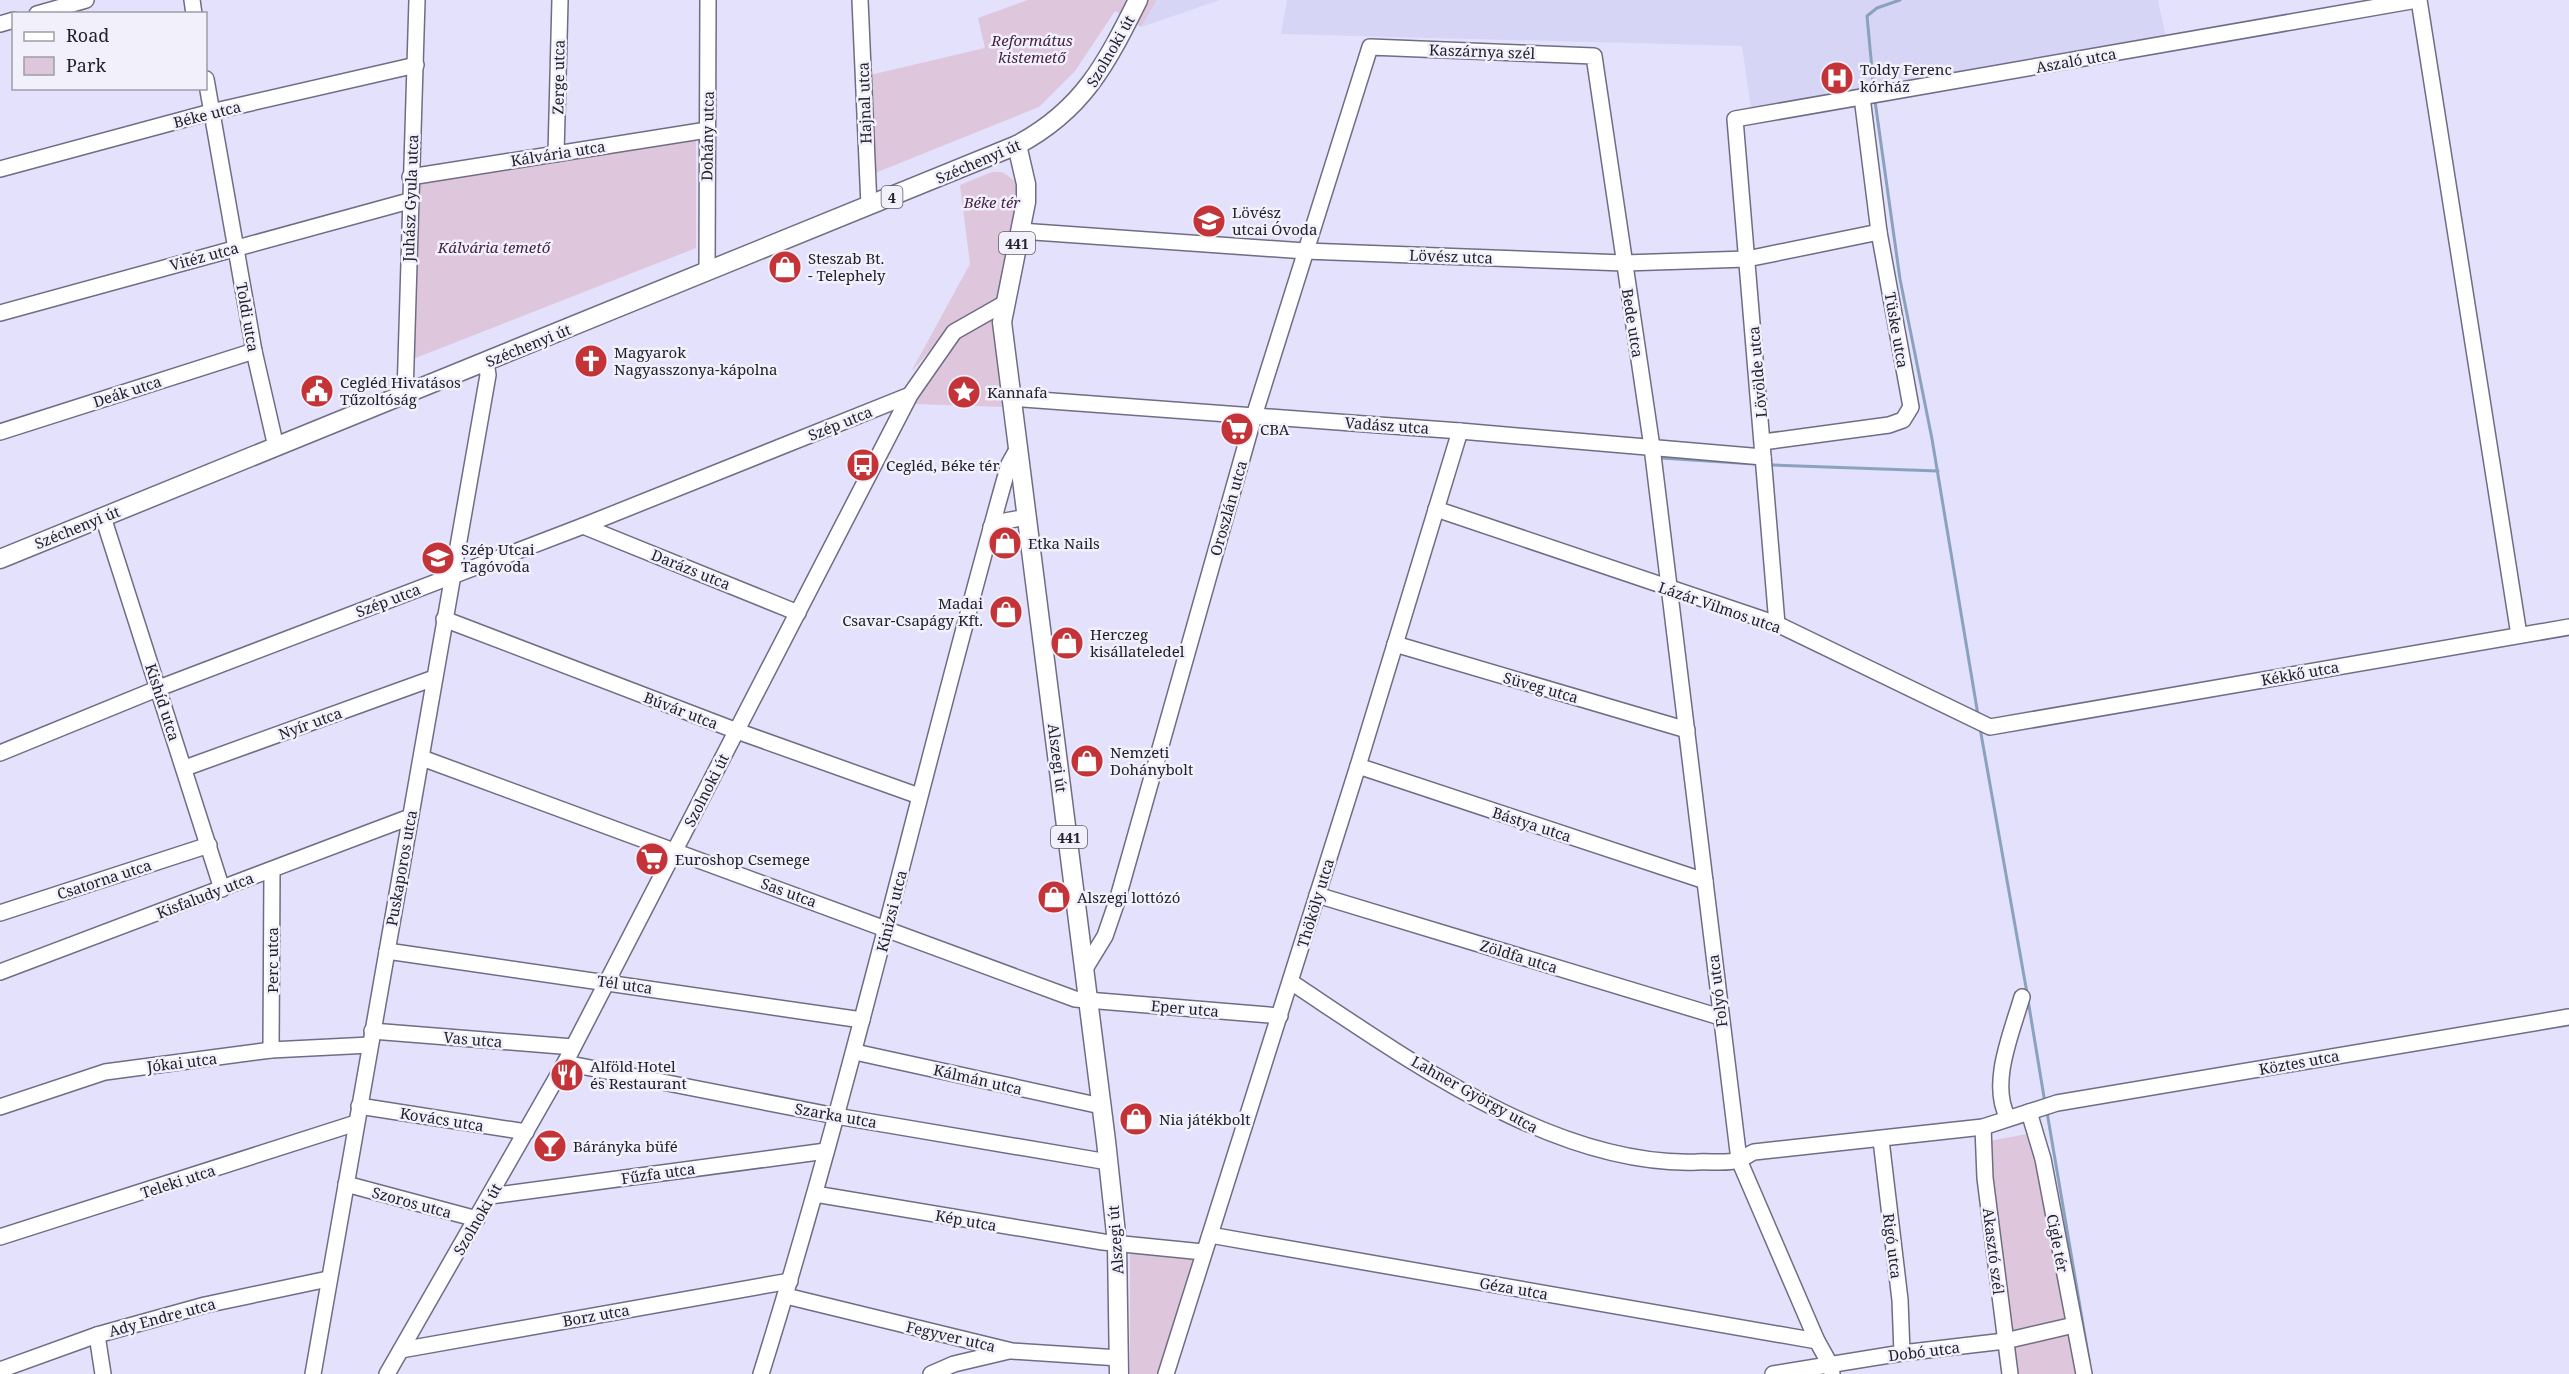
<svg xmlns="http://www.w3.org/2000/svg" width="2569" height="1374" viewBox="0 0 2569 1374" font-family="'Noto Serif',serif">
<rect width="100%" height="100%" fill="#e3e1fb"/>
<!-- built -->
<g fill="#d7d5f5">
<polygon points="1157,0 1220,0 1141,27"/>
<polygon points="1287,0 2158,0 2166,37 1751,109 1742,46 1281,34"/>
</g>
<!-- green -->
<g fill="#dec6dd">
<polygon points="1028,0 1157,0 1141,27 1115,11 1075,71 1039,107 875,173 870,75 985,48 978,18"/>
<polygon points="696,138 696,248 413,359 420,184"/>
<polygon points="992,172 1002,172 1014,180 1021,202 998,299 990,306 954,323 911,372 970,264 960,185"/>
<polygon points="990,318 997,322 1003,407 915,404 956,338"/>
<polygon points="2043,1131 2092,1374 2014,1374 1989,1141"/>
<polygon points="1130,1251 1195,1259 1160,1374 1130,1374"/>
</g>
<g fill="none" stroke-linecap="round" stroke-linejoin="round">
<!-- stream -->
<g stroke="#8aa2bd" stroke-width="3">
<polyline points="1874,91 1867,16 1877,8 1900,0"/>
<polyline points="1875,101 1900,279 1932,439 1978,715"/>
<polyline points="1661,458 1754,464"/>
<polyline points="1773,465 1938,471"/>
<polyline points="1980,728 2027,993"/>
<polyline points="2028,1000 2045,1103"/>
<polyline points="2047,1112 2089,1360"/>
</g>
<!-- minor casing -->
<g stroke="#6f6d84" stroke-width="18">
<g id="minor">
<polyline points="192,0 194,14"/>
<polyline points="860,0 869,206"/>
<polyline points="2419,0 2519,635"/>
<polyline points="37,14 86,0"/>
<polyline points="0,24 14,20"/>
<polyline points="206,79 254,351 276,447"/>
<polyline points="556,154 560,0"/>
<polyline points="0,169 211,112 416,65"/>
<polyline points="410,177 707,130"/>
<polyline points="1020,231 1305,251 1624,263 1747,259 1879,232"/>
<polyline points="707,272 708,0"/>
<polyline points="0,313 409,201"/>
<polyline points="405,395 417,0"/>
<polyline points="1011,398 1460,431 1763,457"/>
<polyline points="0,432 254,351"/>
<polyline points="1763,442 1889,425 1903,420 1911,407 1879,232 1862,97"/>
<polyline points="1436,509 1777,624 1990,727 2569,627"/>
<polyline points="103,517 222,889"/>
<polyline points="583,526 798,613"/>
<polyline points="991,527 1005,521 1027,517"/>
<polyline points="444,619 737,731 919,796"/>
<polyline points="1777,624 1735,119 2417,0"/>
<polyline points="1395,644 1687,730"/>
<polyline points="0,753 159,688 583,526 910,395"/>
<polyline points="422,758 1075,999 1280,1016"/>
<polyline points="1358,766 1705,881"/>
<polyline points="185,768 434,678"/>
<polyline points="1317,895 1720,1017"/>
<polyline points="0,913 209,845"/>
<polyline points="387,951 862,1020"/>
<polyline points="1086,967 1105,936 1117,901 1254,416 1370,47 1594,56 1652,447 1739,1160 1817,1341 1831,1366 1832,1374"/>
<polyline points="0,972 410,817"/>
<path d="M1291 982C1406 1058 1554 1167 1697 1162 1709 1161 1727 1164 1738 1160 1743 1159 1749 1154 1754 1152L1983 1127 2057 1103 2569 1017"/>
<polyline points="372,1031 573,1047"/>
<polyline points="271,1050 272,870"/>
<polyline points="855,1052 1101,1106"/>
<polyline points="565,1063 836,1116 1108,1162"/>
<polyline points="359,1106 526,1132"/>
<polyline points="0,1107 105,1072 271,1050 370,1045"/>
<polyline points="2029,1112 2043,1159 2084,1374"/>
<path d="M2008 1118C1989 1084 2012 1032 2022 997"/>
<polyline points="1983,1127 1985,1178 2010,1374"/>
<polyline points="1881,1140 1900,1300 1902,1353"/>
<polyline points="346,1184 477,1219"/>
<polyline points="815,1194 1103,1242 1203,1252"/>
<polyline points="490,1196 826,1151"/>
<polyline points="1210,1235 1817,1341"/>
<polyline points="0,1237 356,1123"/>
<polyline points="786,1296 1012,1351 1119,1358"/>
<polyline points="97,1335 103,1374"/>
<polyline points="401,1350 790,1281"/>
<polyline points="0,1370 97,1335 205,1305 328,1279"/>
<polyline points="313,1374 488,375 486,362"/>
<polyline points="387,1374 565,1063 910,395 954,332 1005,303"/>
<path d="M761 1374C855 1074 923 767 1009 464L1018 448"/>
<polyline points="931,1374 954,1364 1009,1351"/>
<polyline points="1166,1374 1358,766 1460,431"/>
<polyline points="1773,1374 1902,1353 2005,1341 2074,1325"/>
</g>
</g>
<!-- major casing -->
<g stroke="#6f6d84" stroke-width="21">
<g id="major">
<polyline points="1017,145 1026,184 1026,202 1002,322 1106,1141 1117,1243 1119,1374"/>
<path d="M0 559 1017 145C1083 110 1106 64 1138 0"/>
</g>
</g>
<!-- minor -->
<use href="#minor" stroke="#fff" stroke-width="15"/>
<!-- major -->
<use href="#major" stroke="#fff" stroke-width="18"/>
</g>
<!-- icons -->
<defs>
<g id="hospital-disc" transform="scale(1.725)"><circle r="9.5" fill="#c33337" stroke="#f1f0fb"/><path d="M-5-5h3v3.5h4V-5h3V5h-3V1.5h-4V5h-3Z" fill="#fff"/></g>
<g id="school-disc" transform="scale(1.725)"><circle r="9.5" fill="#c33337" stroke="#f1f0fb"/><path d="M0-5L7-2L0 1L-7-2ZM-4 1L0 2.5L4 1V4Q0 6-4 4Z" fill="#fff"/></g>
<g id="shop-disc" transform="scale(1.725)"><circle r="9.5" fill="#c33337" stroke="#f1f0fb"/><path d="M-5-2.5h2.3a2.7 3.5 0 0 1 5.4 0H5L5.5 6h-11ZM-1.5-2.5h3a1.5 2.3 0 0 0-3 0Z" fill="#fff"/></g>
<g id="church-disc" transform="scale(1.725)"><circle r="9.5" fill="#c33337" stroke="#f1f0fb"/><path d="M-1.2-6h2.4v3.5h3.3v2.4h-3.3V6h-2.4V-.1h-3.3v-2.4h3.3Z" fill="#fff"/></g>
<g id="civic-disc" transform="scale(1.725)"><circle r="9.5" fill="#c33337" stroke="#f1f0fb"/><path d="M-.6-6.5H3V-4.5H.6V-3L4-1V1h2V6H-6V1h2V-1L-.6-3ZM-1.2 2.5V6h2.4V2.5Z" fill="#fff"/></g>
<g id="sight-disc" transform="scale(1.725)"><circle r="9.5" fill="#c33337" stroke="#f1f0fb"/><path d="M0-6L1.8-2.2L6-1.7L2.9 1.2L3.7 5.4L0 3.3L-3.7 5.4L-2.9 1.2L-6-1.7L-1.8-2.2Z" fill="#fff"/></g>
<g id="supermarket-disc" transform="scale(1.725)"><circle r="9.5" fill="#c33337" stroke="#f1f0fb"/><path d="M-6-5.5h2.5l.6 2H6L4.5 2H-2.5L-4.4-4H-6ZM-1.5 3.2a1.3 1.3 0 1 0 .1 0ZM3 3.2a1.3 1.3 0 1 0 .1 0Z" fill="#fff"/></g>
<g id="bus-disc" transform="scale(1.725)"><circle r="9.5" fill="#c33337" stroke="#f1f0fb"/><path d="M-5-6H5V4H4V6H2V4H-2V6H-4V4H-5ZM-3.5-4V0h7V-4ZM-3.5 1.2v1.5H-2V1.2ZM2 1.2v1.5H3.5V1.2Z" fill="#fff"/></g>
<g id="restaurant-disc" transform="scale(1.725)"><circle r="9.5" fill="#c33337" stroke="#f1f0fb"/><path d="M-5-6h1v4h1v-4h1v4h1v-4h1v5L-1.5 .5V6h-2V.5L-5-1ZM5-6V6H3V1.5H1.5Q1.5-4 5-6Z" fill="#fff"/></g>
<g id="bar-disc" transform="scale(1.725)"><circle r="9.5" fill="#c33337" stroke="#f1f0fb"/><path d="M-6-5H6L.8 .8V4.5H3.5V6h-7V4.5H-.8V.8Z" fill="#fff"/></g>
</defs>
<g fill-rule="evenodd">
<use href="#hospital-disc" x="1837" y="78"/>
<use href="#school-disc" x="1209" y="221"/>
<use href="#shop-disc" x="785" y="267"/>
<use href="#church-disc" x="591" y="361"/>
<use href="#civic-disc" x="317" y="391"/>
<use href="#sight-disc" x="964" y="392"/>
<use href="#supermarket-disc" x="1237" y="429"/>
<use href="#bus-disc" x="863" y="465"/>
<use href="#shop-disc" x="1005" y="543"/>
<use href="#school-disc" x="438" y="558"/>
<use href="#shop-disc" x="1006" y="612"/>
<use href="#shop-disc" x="1067" y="643"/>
<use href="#shop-disc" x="1087" y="761"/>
<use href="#supermarket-disc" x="652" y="859"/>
<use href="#shop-disc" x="1054" y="897"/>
<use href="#restaurant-disc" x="567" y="1075"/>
<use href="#shop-disc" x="1136" y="1119"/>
<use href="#bar-disc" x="550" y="1146"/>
</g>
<g text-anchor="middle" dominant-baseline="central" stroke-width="5" stroke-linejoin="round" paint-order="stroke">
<!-- shield labels -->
<g fill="#f1f0fb" stroke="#605f69" stroke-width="1.5">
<rect x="881.5" y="186" width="21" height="22" rx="4.5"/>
<rect x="999" y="232" width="36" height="22" rx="4.5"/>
<rect x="1051" y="826" width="36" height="22" rx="4.5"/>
</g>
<g font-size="14" font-weight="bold" fill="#22212b">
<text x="892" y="197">4</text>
<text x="1017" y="243">441</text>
<text x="1069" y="837">441</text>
</g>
<!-- park labels -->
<g font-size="15" font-style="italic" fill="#462246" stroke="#f1f0fb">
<text x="1032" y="40">Református<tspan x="1032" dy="17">kistemető</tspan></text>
<text x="992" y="202">Béke tér</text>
<text x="494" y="247">Kálvária temető</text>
</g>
<!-- street labels -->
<g font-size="15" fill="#22212b" stroke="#f1f0fb">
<text transform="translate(1110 51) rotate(-60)">Szolnoki út</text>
<text transform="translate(1482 51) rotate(2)">Kaszárnya szél</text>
<text transform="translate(2076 60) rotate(-10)">Aszaló utca</text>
<text transform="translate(558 77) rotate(-89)">Zerge utca</text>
<text transform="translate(864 103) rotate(-92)">Hajnal utca</text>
<text transform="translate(207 114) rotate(-14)">Béke utca</text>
<text transform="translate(707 136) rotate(-89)">Dohány utca</text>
<text transform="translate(558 153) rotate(-9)">Kálvária utca</text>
<text transform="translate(978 161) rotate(-23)">Széchenyi út</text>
<text transform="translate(410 198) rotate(-88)">Juhász Gyula utca</text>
<text transform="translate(204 256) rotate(-15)">Vitéz utca</text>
<text transform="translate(1451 256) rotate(2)">Lövész utca</text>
<text transform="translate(248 317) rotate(80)">Toldi utca</text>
<text transform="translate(1633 323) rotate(81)">Bede utca</text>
<text transform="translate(1897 330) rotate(80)">Tüske utca</text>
<text transform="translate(528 345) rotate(-22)">Széchenyi út</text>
<text transform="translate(1757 372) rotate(-95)">Lövölde utca</text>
<text transform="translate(127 391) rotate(-18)">Deák utca</text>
<text transform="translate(840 423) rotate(-22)">Szép utca</text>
<text transform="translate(1387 425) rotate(4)">Vadász utca</text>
<text transform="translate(1228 508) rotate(-74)">Oroszlán utca</text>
<text transform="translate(77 527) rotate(-22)">Széchenyi út</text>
<text transform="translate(691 569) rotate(22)">Darázs utca</text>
<text transform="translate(388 600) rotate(-21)">Szép utca</text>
<text transform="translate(1720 607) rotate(19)">Lázár Vilmos utca</text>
<text transform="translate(2300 673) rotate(-10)">Kékkő utca</text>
<text transform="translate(1541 687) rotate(16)">Süveg utca</text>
<text transform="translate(163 702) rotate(72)">Kishíd utca</text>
<text transform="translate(681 710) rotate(21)">Búvár utca</text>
<text transform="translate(310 723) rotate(-20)">Nyír utca</text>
<text transform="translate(1058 758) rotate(83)">Alszegi út</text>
<text transform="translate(706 790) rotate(-63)">Szolnoki út</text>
<text transform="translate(1532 824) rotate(18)">Bástya utca</text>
<text transform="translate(401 868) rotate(-80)">Puskaporos utca</text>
<text transform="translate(104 879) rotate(-18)">Csatorna utca</text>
<text transform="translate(789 892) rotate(20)">Sas utca</text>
<text transform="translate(205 895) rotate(-21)">Kisfaludy utca</text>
<text transform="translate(1315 903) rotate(-73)">Thököly utca</text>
<text transform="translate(891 911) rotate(-76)">Kinizsi utca</text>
<text transform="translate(1519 956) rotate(17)">Zöldfa utca</text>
<text transform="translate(272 960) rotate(-90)">Perc utca</text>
<text transform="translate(625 984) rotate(8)">Tél utca</text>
<text transform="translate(1717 991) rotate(-97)">Folyó utca</text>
<text transform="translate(1185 1008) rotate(5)">Eper utca</text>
<text transform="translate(473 1039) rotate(5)">Vas utca</text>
<text transform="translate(182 1062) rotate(-7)">Jókai utca</text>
<text transform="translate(2299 1062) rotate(-10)">Köztes utca</text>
<text transform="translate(978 1079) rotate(13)">Kálmán utca</text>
<text transform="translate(1475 1094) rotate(29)">Lahner György utca</text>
<text transform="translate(836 1115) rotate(10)">Szarka utca</text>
<text transform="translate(442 1119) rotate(9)">Kovács utca</text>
<text transform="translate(658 1173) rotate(-8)">Fűzfa utca</text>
<text transform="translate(178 1181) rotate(-18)">Teleki utca</text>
<text transform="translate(412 1202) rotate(15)">Szoros utca</text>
<text transform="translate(477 1219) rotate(-60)">Szolnoki út</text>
<text transform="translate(966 1220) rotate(10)">Kép utca</text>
<text transform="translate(1115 1240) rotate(-94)">Alszegi út</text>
<text transform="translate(2058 1243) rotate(79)">Cigle tér</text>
<text transform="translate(1893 1246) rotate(83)">Rigó utca</text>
<text transform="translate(1994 1251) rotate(83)">Akasztó szél</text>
<text transform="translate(1514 1288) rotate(10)">Géza utca</text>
<text transform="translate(596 1315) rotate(-10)">Borz utca</text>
<text transform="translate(162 1317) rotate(-15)">Ady Endre utca</text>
<text transform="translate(951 1336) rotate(13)">Fegyver utca</text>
<text transform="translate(1924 1351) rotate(-7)">Dobó utca</text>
</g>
<!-- poi labels -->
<g font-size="15" fill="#22212b" stroke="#f1f0fb" text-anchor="start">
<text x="1860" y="69">Toldy Ferenc<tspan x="1860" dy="17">kórház</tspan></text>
<text x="1232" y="212">Lövész<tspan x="1232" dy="17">utcai Óvoda</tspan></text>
<text x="808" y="258">Steszab Bt.<tspan x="808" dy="17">- Telephely</tspan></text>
<text x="614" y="352">Magyarok<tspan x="614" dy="17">Nagyasszonya-kápolna</tspan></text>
<text x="340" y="382">Cegléd Hivatásos<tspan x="340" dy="17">Tűzoltóság</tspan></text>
<text x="987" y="392">Kannafa</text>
<text x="1260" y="429">CBA</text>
<text x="886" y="465">Cegléd, Béke tér</text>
<text x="1028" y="543">Etka Nails</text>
<text x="461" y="549">Szép Utcai<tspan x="461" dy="17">Tagóvoda</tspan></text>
<text x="983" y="603" text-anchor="end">Madai<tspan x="983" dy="17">Csavar-Csapágy Kft.</tspan></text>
<text x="1090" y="634">Herczeg<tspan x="1090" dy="17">kisállateledel</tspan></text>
<text x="1110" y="752">Nemzeti<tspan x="1110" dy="17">Dohánybolt</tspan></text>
<text x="675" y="859">Euroshop Csemege</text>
<text x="1077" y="897">Alszegi lottózó</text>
<text x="590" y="1066">Alföld Hotel<tspan x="590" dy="17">és Restaurant</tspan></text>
<text x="1159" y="1119">Nia játékbolt</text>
<text x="573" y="1146">Bárányka büfé</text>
</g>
</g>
<!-- legend -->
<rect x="12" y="12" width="195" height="78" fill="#f1f0fb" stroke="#9e9da8" stroke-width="1.5"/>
<rect x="24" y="32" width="30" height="9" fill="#ffffff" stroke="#9e9da8" stroke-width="1.5"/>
<text x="66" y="42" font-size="18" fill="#22212b">Road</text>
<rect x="24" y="57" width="30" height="18" fill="#dec6dd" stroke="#9e9da8" stroke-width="1.5"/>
<text x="66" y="72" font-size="18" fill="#22212b">Park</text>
</svg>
